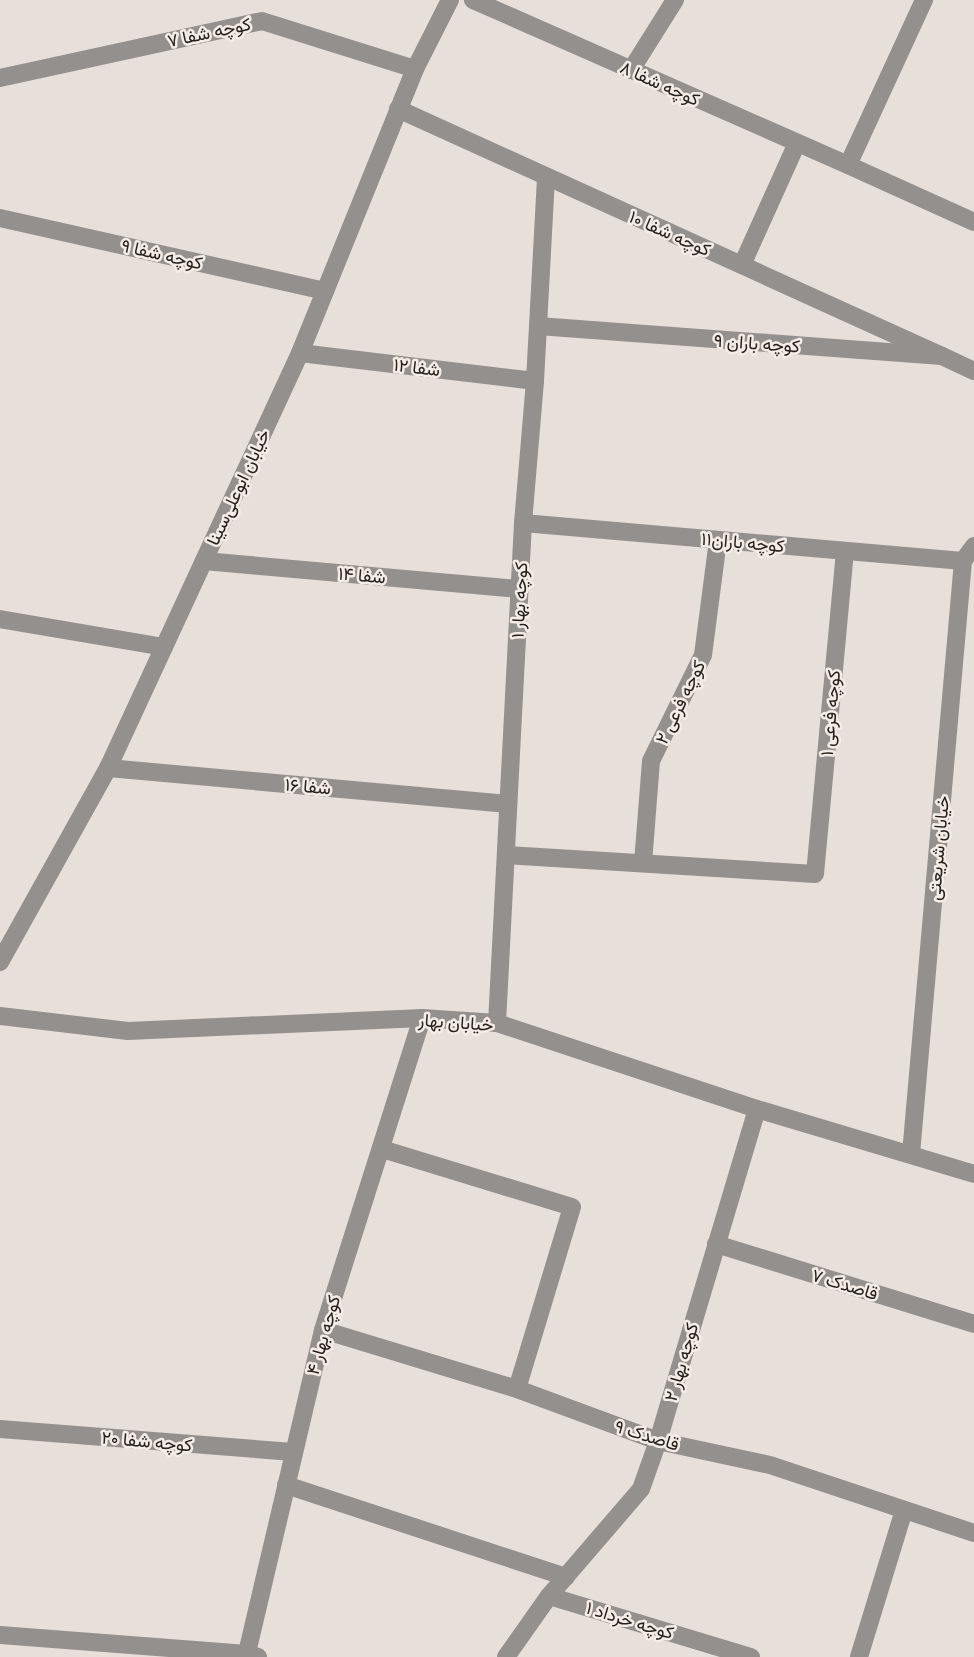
<svg xmlns="http://www.w3.org/2000/svg" width="974" height="1657" viewBox="0 0 974 1657" font-family="'Public Sans',Vazirmatn,sans-serif">
<rect width="100%" height="100%" fill="#e7dfd9"/>
<g fill="none" stroke-linecap="round" stroke-linejoin="round">
<!-- minor -->
<g stroke="#94908e" stroke-width="18">
<polyline points="473,0 848,165 974,222"/>
<polyline points="631,70 675,0"/>
<polyline points="0,78 262,21 415,69"/>
<polyline points="398,109 942,356"/>
<polyline points="848,165 924,0"/>
<polyline points="0,218 325,291"/>
<polyline points="742,265 797,143"/>
<polyline points="538,326 942,356 974,371"/>
<polyline points="300,353 535,381"/>
<polyline points="523,523 963,561"/>
<polyline points="204,561 519,589"/>
<polyline points="0,619 164,647"/>
<polyline points="108,768 508,804"/>
<polyline points="506,855 815,874 845,551"/>
<polyline points="643,863 651,761 703,655 718,540"/>
<polyline points="0,962 108,768 300,353 415,69 450,0"/>
<polyline points="0,1016 128,1031 422,1018 497,1023 757,1109 974,1174"/>
<polyline points="497,1023 523,523 535,381 546,178"/>
<polyline points="382,1149 572,1207 517,1389"/>
<polyline points="911,1154 963,561 974,546"/>
<polyline points="716,1244 974,1324"/>
<polyline points="323,1330 517,1389 658,1441 770,1465 974,1533"/>
<polyline points="0,1429 293,1452"/>
<polyline points="286,1485 566,1577"/>
<polyline points="549,1596 751,1657"/>
<polyline points="0,1635 247,1654 258,1657"/>
<polyline points="246,1657 323,1330 422,1018"/>
<polyline points="506,1657 549,1596 641,1489 658,1441 757,1109"/>
<polyline points="859,1657 904,1510"/>
</g>
</g>
<g text-anchor="middle" dominant-baseline="central" stroke-width="5" stroke-linejoin="round" paint-order="stroke">
<!-- street labels -->
<g font-size="18" fill="#24211f" stroke="#f5ece6">
<text transform="translate(209 32) rotate(-12)">کوچه شفا ۷</text>
<text transform="translate(660 83) rotate(24)">کوچه شفا ۸</text>
<text transform="translate(670 233) rotate(24)">کوچه شفا ۱۰</text>
<text transform="translate(162 254) rotate(13)">کوچه شفا ۹</text>
<text transform="translate(757 343) rotate(4)">کوچه باران ۹</text>
<text transform="translate(417 367) rotate(7)">شفا ۱۲</text>
<text transform="translate(238 487) rotate(-65)">خیابان ابوعلی‌سینا</text>
<text transform="translate(743 542) rotate(5)">کوچه باران۱۱</text>
<text transform="translate(362 575) rotate(5)">شفا ۱۴</text>
<text transform="translate(519 600) rotate(-87)">کوچه بهار ۱</text>
<text transform="translate(680 702) rotate(-64)">کوچه فرعی ۲</text>
<text transform="translate(830 713) rotate(-85)">کوچه فرعی ۱</text>
<text transform="translate(308 786) rotate(5)">شفا ۱۶</text>
<text transform="translate(938 848) rotate(-85)">خیابان شریعتی</text>
<text transform="translate(456 1022) rotate(4)">خیابان بهار</text>
<text transform="translate(845 1284) rotate(17)">قاصدک ۷</text>
<text transform="translate(323 1335) rotate(-74)">کوچه بهار ۴</text>
<text transform="translate(681 1362) rotate(-74)">کوچه بهار ۲</text>
<text transform="translate(647 1435) rotate(17)">قاصدک ۹</text>
<text transform="translate(147 1441) rotate(5)">کوچه شفا ۲۰</text>
<text transform="translate(630 1620) rotate(17)">کوچه خرداد ۱</text>
</g>
</g>
</svg>
